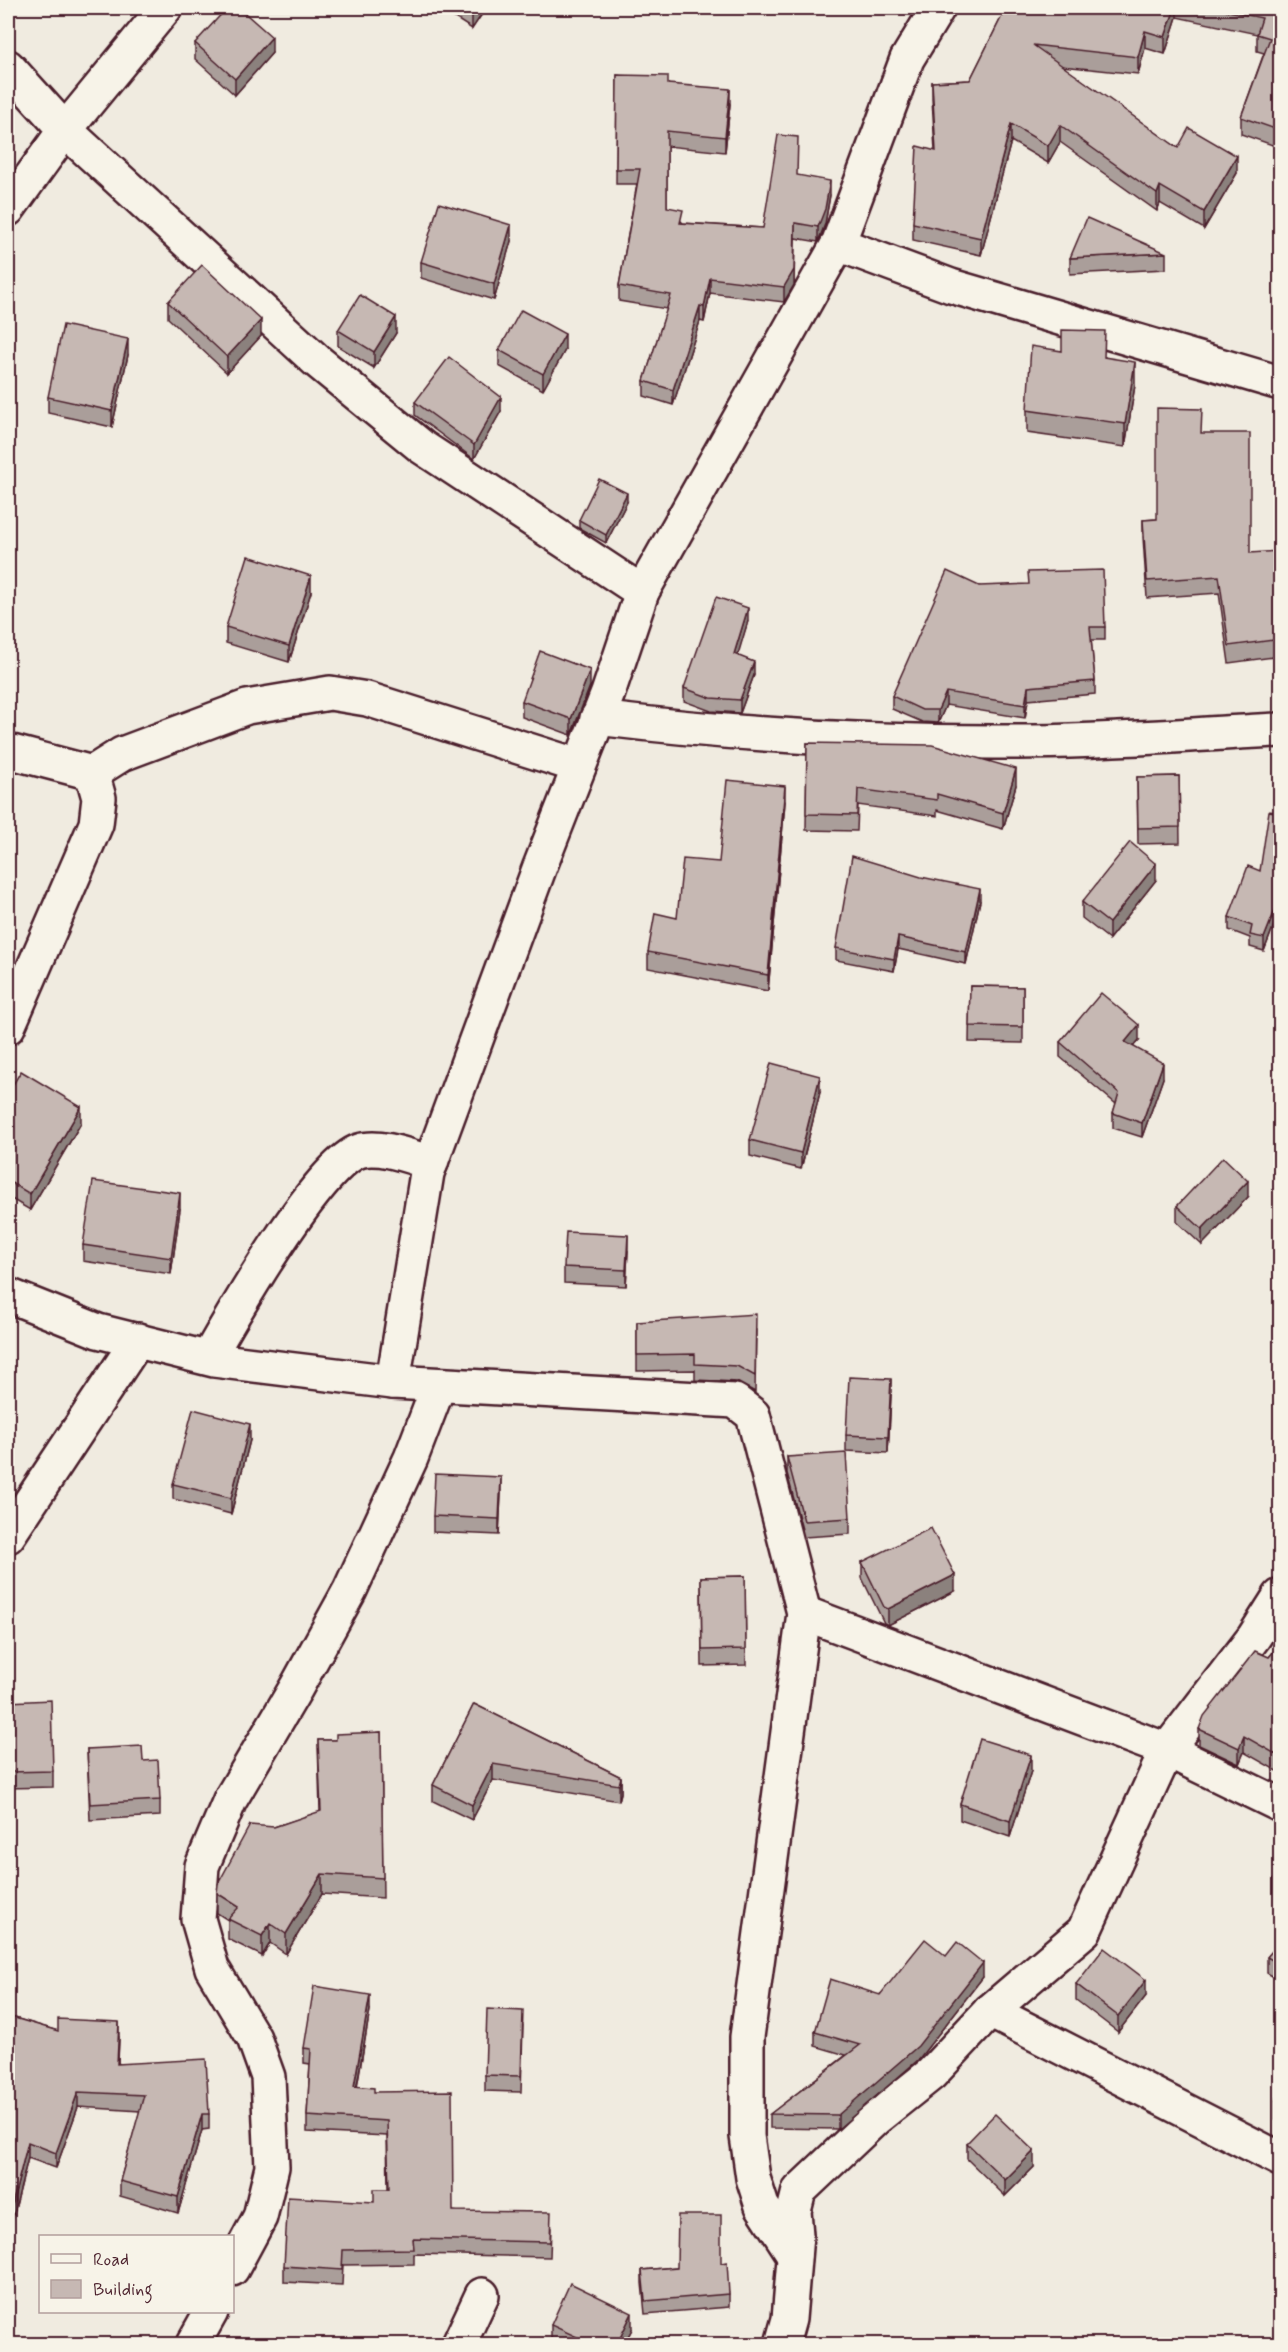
<svg xmlns="http://www.w3.org/2000/svg" width="1288" height="2352" viewBox="0 0 1288 2352" font-family="Mynerve,sans-serif">
<rect width="100%" height="100%" fill="#f0ebe0"/>
<filter id="ink" filterUnits="userSpaceOnUse"><feTurbulence type="fractalNoise" baseFrequency=".0167" numOctaves="2"/><feDisplacementMap in="SourceGraphic" scale="12" xChannelSelector="R" yChannelSelector="G"/><feConvolveMatrix kernelMatrix="1 2 1 2 8 2 1 2 1" color-interpolation-filters="sRGB"/></filter>
<g filter="url(#ink)">
<g fill="none" stroke-linecap="round" stroke-linejoin="round">
<!-- minor casing -->
<g stroke="#4a1f2b" stroke-width="38">
<g id="minor">
<polyline points="8,67 65,130 317,361 422,447 642,592"/>
<polyline points="8,209 65,130 165,8"/>
<polyline points="838,244 951,286 1280,383"/>
<path d="M597 718C736 735 877 743 1018 742 1105 742 1193 734 1280 730"/>
<polyline points="8,751 92,773 99,798 96,824 8,1027"/>
<polyline points="92,773 122,754 247,707 330,693 367,699 579,766"/>
<polyline points="8,1295 98,1331 214,1360 393,1382 735,1401 753,1415 804,1613 747,2037 747,2136 753,2178 762,2206 794,2255"/>
<path d="M208 1358C232 1316 318 1165 359 1151 380 1144 411 1157 431 1163"/>
<polyline points="393,1382 427,1173 539,869 608,693 642,592 838,244 907,59 938,8"/>
<polyline points="8,1536 138,1340"/>
<polyline points="804,1613 1167,1750 1280,1805"/>
<polyline points="990,2011 1280,2159"/>
<polyline points="232,2269 260,2217 272,2167 268,2077 254,2038 212,1968 198,1919 202,1866 230,1800 296,1688 350,1590 411,1458 439,1385"/>
<polyline points="193,2344 211,2312"/>
<polyline points="459,2344 482,2295"/>
<polyline points="782,2344 789,2319 796,2235 794,2211 799,2191 876,2118 931,2074 990,2011 1084,1931 1167,1750 1254,1637 1280,1596"/>
</g>
</g>
<!-- minor -->
<use href="#minor" stroke="#f7f3e8" stroke-width="33"/>
</g>
<!-- wall -->
<g fill="#aa9e9a" stroke="#4a1f2b" stroke-width="1.5">
<polygon points="439,8 486,8 472,29"/>
<polygon points="1006,8 1281,8 1281,148 1241,134 1241,117 1264,53 1257,51 1257,34 1177,17 1165,54 1145,48 1138,74 1062,66 1178,148 1237,173 1204,229 1160,203 1157,211 1060,142 1048,163 1011,141 981,255 913,240 913,223 935,151 932,99 932,82 970,80"/>
<polygon points="195,43 272,53 235,95 195,59"/>
<polygon points="617,75 668,84 730,104 725,152 667,146 667,207 683,223 763,228 797,175 830,195 825,224 818,242 795,238 794,285 784,302 710,293 704,322 700,321 673,405 644,396 644,381 667,309 619,301 619,286 637,184 616,184"/>
<polygon points="511,241 494,300 421,278 421,262"/>
<polygon points="1166,253 1166,269 1070,274 1070,258"/>
<polygon points="168,302 261,336 227,373 168,318"/>
<polygon points="338,330 396,333 374,368 338,346"/>
<polygon points="499,350 565,350 543,390 499,366"/>
<polygon points="128,355 112,427 48,413 48,397"/>
<polygon points="1105,357 1135,385 1125,447 1027,433 1027,410"/>
<polygon points="415,402 501,411 474,459 415,415"/>
<polygon points="1201,433 1250,553 1281,569 1281,656 1229,663 1219,593 1147,598 1143,537 1143,520 1157,519"/>
<polygon points="627,502 606,543 579,528 579,520"/>
<polygon points="979,586 1105,627 1105,640 1091,640 1095,681 1095,694 1028,700 1025,718 946,705 938,723 922,722 892,709 892,696"/>
<polygon points="311,592 289,662 226,643 226,627"/>
<polygon points="748,621 737,655 754,675 740,713 711,711 684,701 684,688"/>
<polygon points="590,686 571,735 522,717 522,701"/>
<polygon points="807,743 1016,785 1003,829 937,810 937,816 858,805 857,831 806,830"/>
<polygon points="1179,776 1180,843 1138,844 1137,777"/>
<polygon points="785,802 768,991 648,968 648,952 677,918 719,862"/>
<polygon points="1281,813 1281,907 1264,951 1250,947 1250,938 1229,930 1229,917 1260,871"/>
<polygon points="1156,880 1109,939 1082,918 1082,902"/>
<polygon points="980,901 966,964 898,949 894,971 836,960 836,948"/>
<polygon points="970,986 1023,987 1023,1043 969,1042"/>
<polygon points="1139,1040 1133,1046 1163,1078 1142,1137 1113,1128 1113,1113 1116,1104 1060,1057 1060,1042"/>
<polygon points="820,1092 801,1169 750,1156 750,1140"/>
<polygon points="8,1093 81,1123 30,1210 8,1197"/>
<polygon points="1248,1197 1202,1245 1177,1222 1177,1206"/>
<polygon points="180,1209 171,1274 83,1261 83,1245"/>
<polygon points="628,1251 626,1286 564,1283 564,1267"/>
<polygon points="637,1322 756,1330 755,1392 737,1382 695,1380 695,1370 637,1371"/>
<polygon points="891,1395 888,1453 846,1451 846,1435"/>
<polygon points="250,1440 231,1514 173,1499 173,1484"/>
<polygon points="787,1457 850,1518 850,1534 804,1537 787,1473"/>
<polygon points="501,1493 499,1535 433,1532 433,1516"/>
<polygon points="862,1562 955,1591 888,1625 884,1623 862,1578"/>
<polygon points="745,1576 746,1665 702,1666 701,1577"/>
<polygon points="1281,1643 1281,1773 1244,1752 1239,1764 1199,1745 1199,1729 1269,1657"/>
<polygon points="8,1702 53,1771 53,1787 8,1788"/>
<polygon points="474,1704 621,1777 621,1793 619,1801 493,1780 472,1820 433,1801 433,1785"/>
<polygon points="381,1732 383,1898 322,1894 286,1954 270,1943 262,1956 228,1939 228,1920 217,1913 217,1893 274,1827 320,1812 318,1740 336,1740"/>
<polygon points="87,1749 143,1761 160,1800 160,1816 90,1820"/>
<polygon points="1031,1771 1010,1837 960,1820 960,1804"/>
<polygon points="1281,1941 1281,1981 1267,1973 1267,1957"/>
<polygon points="946,1956 983,1977 918,2060 838,2129 770,2128 770,2114 846,2055 815,2046 815,2032"/>
<polygon points="1076,1984 1146,1996 1118,2032 1076,2000"/>
<polygon points="370,2010 357,2087 374,2092 453,2211 551,2228 550,2257 414,2254 414,2264 343,2265 342,2285 284,2282 284,2266 374,2202 388,2189 387,2136 307,2132 307,2116 310,2064 304,2063 304,2048"/>
<polygon points="8,2016 58,2031 119,2037 118,2063 209,2114 209,2129 202,2130 178,2213 120,2196 120,2181 140,2111 78,2107 56,2168 28,2158 8,2237"/>
<polygon points="523,2026 521,2092 485,2091 485,2075"/>
<polygon points="1281,2092 1281,2123 1276,2120 1276,2100"/>
<polygon points="967,2143 1034,2167 1005,2196 967,2159"/>
<polygon points="1281,2185 1281,2208 1279,2207 1279,2188"/>
<polygon points="721,2263 729,2294 729,2307 645,2314 642,2283 642,2270"/>
<polygon points="551,2325 632,2329 624,2344 559,2344 551,2341"/>
</g>
<!-- shaded-wall -->
<g fill="#8b817d" stroke="#4a1f2b" stroke-width="1.5">
<polygon points="476,8 486,8 472,29 472,13"/>
<polygon points="1175,8 1177,8 1177,17 1165,54 1165,37"/>
<polygon points="1145,31 1145,48 1138,74 1138,57"/>
<polygon points="272,37 272,53 235,95 235,79"/>
<polygon points="730,89 730,104 725,152 725,137"/>
<polygon points="1011,124 1011,141 981,255 981,238"/>
<polygon points="1060,125 1060,142 1048,163 1048,146"/>
<polygon points="10,143 10,159 8,163 8,147"/>
<polygon points="1237,156 1237,173 1204,229 1204,212"/>
<polygon points="830,181 830,195 825,224 818,242 818,227"/>
<polygon points="1160,186 1160,203 1157,211 1157,194"/>
<polygon points="795,223 794,285 784,302 784,287"/>
<polygon points="511,225 511,241 494,300 494,284"/>
<polygon points="710,278 710,293 704,322 704,307"/>
<polygon points="700,306 700,321 673,405 673,390"/>
<polygon points="396,317 396,333 374,368 374,352"/>
<polygon points="261,320 261,336 227,373 227,357"/>
<polygon points="565,334 565,350 543,390 543,374"/>
<polygon points="128,339 128,355 112,427 112,411"/>
<polygon points="1135,362 1135,385 1125,447 1125,424"/>
<polygon points="501,397 501,411 474,459 474,445"/>
<polygon points="627,493 627,502 606,543 606,535"/>
<polygon points="311,576 311,592 289,662 289,646"/>
<polygon points="748,608 748,621 734,668 734,654"/>
<polygon points="754,662 754,675 740,713 740,700"/>
<polygon points="590,670 590,686 571,735 571,719"/>
<polygon points="1028,687 1028,700 1025,718 1025,705"/>
<polygon points="946,692 946,705 938,723 938,710"/>
<polygon points="1016,769 1016,785 1003,829 1003,813"/>
<polygon points="785,786 785,802 768,991 768,975"/>
<polygon points="1156,864 1156,880 1109,939 1109,923"/>
<polygon points="980,889 980,901 966,964 966,952"/>
<polygon points="1281,895 1281,907 1264,951 1264,938"/>
<polygon points="898,937 898,949 894,971 894,959"/>
<polygon points="1139,1025 1139,1040 1125,1056 1125,1042"/>
<polygon points="1163,1063 1163,1078 1142,1137 1142,1123"/>
<polygon points="820,1076 820,1092 801,1169 801,1153"/>
<polygon points="81,1107 81,1123 30,1210 30,1194"/>
<polygon points="1248,1181 1248,1197 1202,1245 1202,1229"/>
<polygon points="180,1193 180,1209 171,1274 171,1258"/>
<polygon points="628,1235 628,1251 626,1286 626,1270"/>
<polygon points="891,1379 891,1395 888,1453 888,1437"/>
<polygon points="250,1424 250,1440 231,1514 231,1498"/>
<polygon points="501,1477 501,1493 499,1535 499,1519"/>
<polygon points="955,1575 955,1591 888,1625 888,1609"/>
<polygon points="1244,1736 1244,1752 1239,1764 1239,1748"/>
<polygon points="1031,1755 1031,1771 1010,1837 1010,1821"/>
<polygon points="493,1764 493,1780 472,1820 472,1805"/>
<polygon points="621,1777 621,1793 619,1801 619,1785"/>
<polygon points="322,1874 322,1894 286,1954 286,1934"/>
<polygon points="270,1923 270,1943 262,1956 262,1936"/>
<polygon points="983,1963 983,1977 918,2060 838,2129 838,2115"/>
<polygon points="1146,1980 1146,1996 1118,2032 1118,2016"/>
<polygon points="370,1995 370,2010 354,2102 354,2086"/>
<polygon points="119,2022 119,2037 117,2079 117,2064"/>
<polygon points="78,2092 78,2107 56,2168 56,2153"/>
<polygon points="202,2114 202,2130 178,2213 178,2197"/>
<polygon points="28,2142 28,2158 8,2237 8,2221"/>
<polygon points="1034,2151 1034,2167 1005,2196 1005,2180"/>
<polygon points="632,2313 632,2329 624,2344 617,2344"/>
</g>
<!-- building -->
<g fill="#c6b8b3" stroke="#4a1f2b" stroke-width="1.5">
<polygon points="227,8 239,8 272,37 235,79 195,43"/>
<polygon points="463,8 476,8 472,13"/>
<polygon points="1006,8 1175,8 1165,37 1145,31 1138,57 1033,45 1178,148 1189,128 1237,156 1204,212 1160,186 1157,194 1060,125 1048,146 1011,124 981,238 913,223 917,146 936,151 932,82 970,80"/>
<polygon points="1214,8 1281,8 1281,131 1241,117 1270,38 1257,34 1262,18"/>
<polygon points="617,75 668,76 668,84 730,89 725,137 667,131 667,207 683,210 680,223 763,228 778,135 798,137 797,175 830,181 825,209 818,227 795,223 794,270 784,287 710,278 704,307 700,306 673,390 644,381 671,295 619,286 640,169 616,169"/>
<polygon points="439,203 511,225 494,284 421,262"/>
<polygon points="1087,218 1166,253 1070,258"/>
<polygon points="202,265 261,320 227,357 168,302"/>
<polygon points="360,295 396,317 374,352 338,330"/>
<polygon points="521,310 565,334 543,374 499,350"/>
<polygon points="63,325 128,339 112,411 48,397"/>
<polygon points="1062,330 1105,331 1104,357 1135,362 1125,424 1027,410 1031,346 1062,351"/>
<polygon points="449,357 501,397 474,445 415,402"/>
<polygon points="1157,408 1202,409 1201,433 1250,433 1250,553 1279,551 1281,569 1281,639 1229,646 1219,576 1147,581 1143,520 1157,519"/>
<polygon points="599,479 627,493 606,535 579,520"/>
<polygon points="248,556 311,576 289,646 226,627"/>
<polygon points="1103,570 1105,627 1090,627 1095,681 1028,687 1025,705 946,692 938,710 922,710 892,696 947,571 979,586 1029,584 1028,572"/>
<polygon points="716,597 748,608 734,654 754,662 740,700 711,698 684,688"/>
<polygon points="540,651 590,670 571,719 522,701"/>
<polygon points="807,743 932,745 1016,769 1003,813 937,794 937,800 858,789 857,815 806,814"/>
<polygon points="1179,776 1180,827 1138,828 1137,777"/>
<polygon points="727,780 785,786 768,975 648,952 655,913 677,918 683,859 719,862"/>
<polygon points="1269,811 1281,813 1281,895 1264,938 1250,935 1252,926 1229,917 1248,866 1260,871"/>
<polygon points="1130,842 1156,864 1109,923 1082,902"/>
<polygon points="852,856 921,877 980,889 966,952 898,937 894,959 836,948"/>
<polygon points="970,986 1023,987 1023,1027 969,1026"/>
<polygon points="1101,993 1139,1025 1125,1042 1163,1063 1142,1123 1113,1113 1119,1093 1060,1042"/>
<polygon points="771,1063 820,1076 801,1153 750,1140"/>
<polygon points="21,1071 81,1107 30,1194 8,1181 8,1093"/>
<polygon points="1223,1157 1248,1181 1202,1229 1177,1206"/>
<polygon points="93,1181 180,1193 171,1258 83,1245"/>
<polygon points="566,1232 628,1235 626,1270 564,1267"/>
<polygon points="756,1314 755,1376 737,1366 695,1364 695,1354 637,1355 637,1322"/>
<polygon points="849,1377 891,1379 888,1437 846,1435"/>
<polygon points="193,1409 250,1424 231,1498 173,1484"/>
<polygon points="846,1453 850,1518 804,1521 787,1457"/>
<polygon points="435,1474 501,1477 499,1519 433,1516"/>
<polygon points="931,1528 955,1575 888,1609 884,1607 862,1562"/>
<polygon points="745,1576 746,1649 702,1650 701,1577"/>
<polygon points="1281,1643 1281,1757 1244,1736 1239,1748 1199,1729 1204,1716 1255,1651 1269,1657"/>
<polygon points="51,1700 53,1771 8,1772 8,1702"/>
<polygon points="474,1704 621,1777 619,1785 493,1764 472,1805 433,1785"/>
<polygon points="381,1732 383,1878 322,1874 286,1934 270,1923 262,1936 228,1919 239,1907 217,1893 218,1884 250,1825 274,1827 321,1811 318,1740 336,1740 336,1734"/>
<polygon points="980,1739 1031,1755 1010,1821 960,1804"/>
<polygon points="142,1746 143,1761 158,1760 160,1800 90,1804 87,1749"/>
<polygon points="925,1939 946,1956 957,1942 983,1963 918,2046 838,2115 770,2114 860,2045 815,2032 830,1979 880,1995"/>
<polygon points="1281,1941 1281,1965 1267,1957"/>
<polygon points="1104,1948 1146,1980 1118,2016 1076,1984"/>
<polygon points="314,1986 370,1995 354,2086 374,2088 374,2092 452,2091 453,2211 551,2212 550,2242 413,2239 414,2249 343,2250 342,2270 284,2266 288,2197 374,2202 374,2189 389,2189 387,2121 307,2116 311,2049 304,2048"/>
<polygon points="487,2009 523,2011 521,2076 485,2075"/>
<polygon points="8,2016 58,2031 58,2019 119,2022 117,2064 206,2059 209,2114 202,2114 178,2197 120,2181 144,2095 78,2092 56,2153 28,2142 8,2221"/>
<polygon points="1281,2092 1281,2103 1276,2100"/>
<polygon points="995,2114 1034,2151 1005,2180 967,2143"/>
<polygon points="678,2215 721,2215 721,2263 727,2262 729,2294 645,2301 642,2270 677,2267"/>
<polygon points="570,2283 632,2313 617,2344 592,2344 551,2325"/>
</g>
</g>
<!-- margin -->
<rect width="1288" height="2352" fill="none" stroke="#f7f3e8" stroke-width="30"/>
<rect x="15" y="15" width="1258" height="2322" fill="none" stroke="#4a1f2b" stroke-width="2" filter="url(#ink)"/>
<!-- legend -->
<rect x="39" y="2235" width="195" height="78" fill="#f7f3e8" stroke="#b29e9c" stroke-width="1.5"/>
<rect x="51" y="2254" width="30" height="9" fill="#f7f3e8" stroke="#b29e9c" stroke-width="1.5"/>
<text x="93" y="2265" font-size="18" fill="#4a1f2b">Road</text>
<rect x="51" y="2280" width="30" height="18" fill="#c6b8b3" stroke="#b29e9c" stroke-width="1.5"/>
<text x="93" y="2295" font-size="18" fill="#4a1f2b">Building</text>
</svg>
